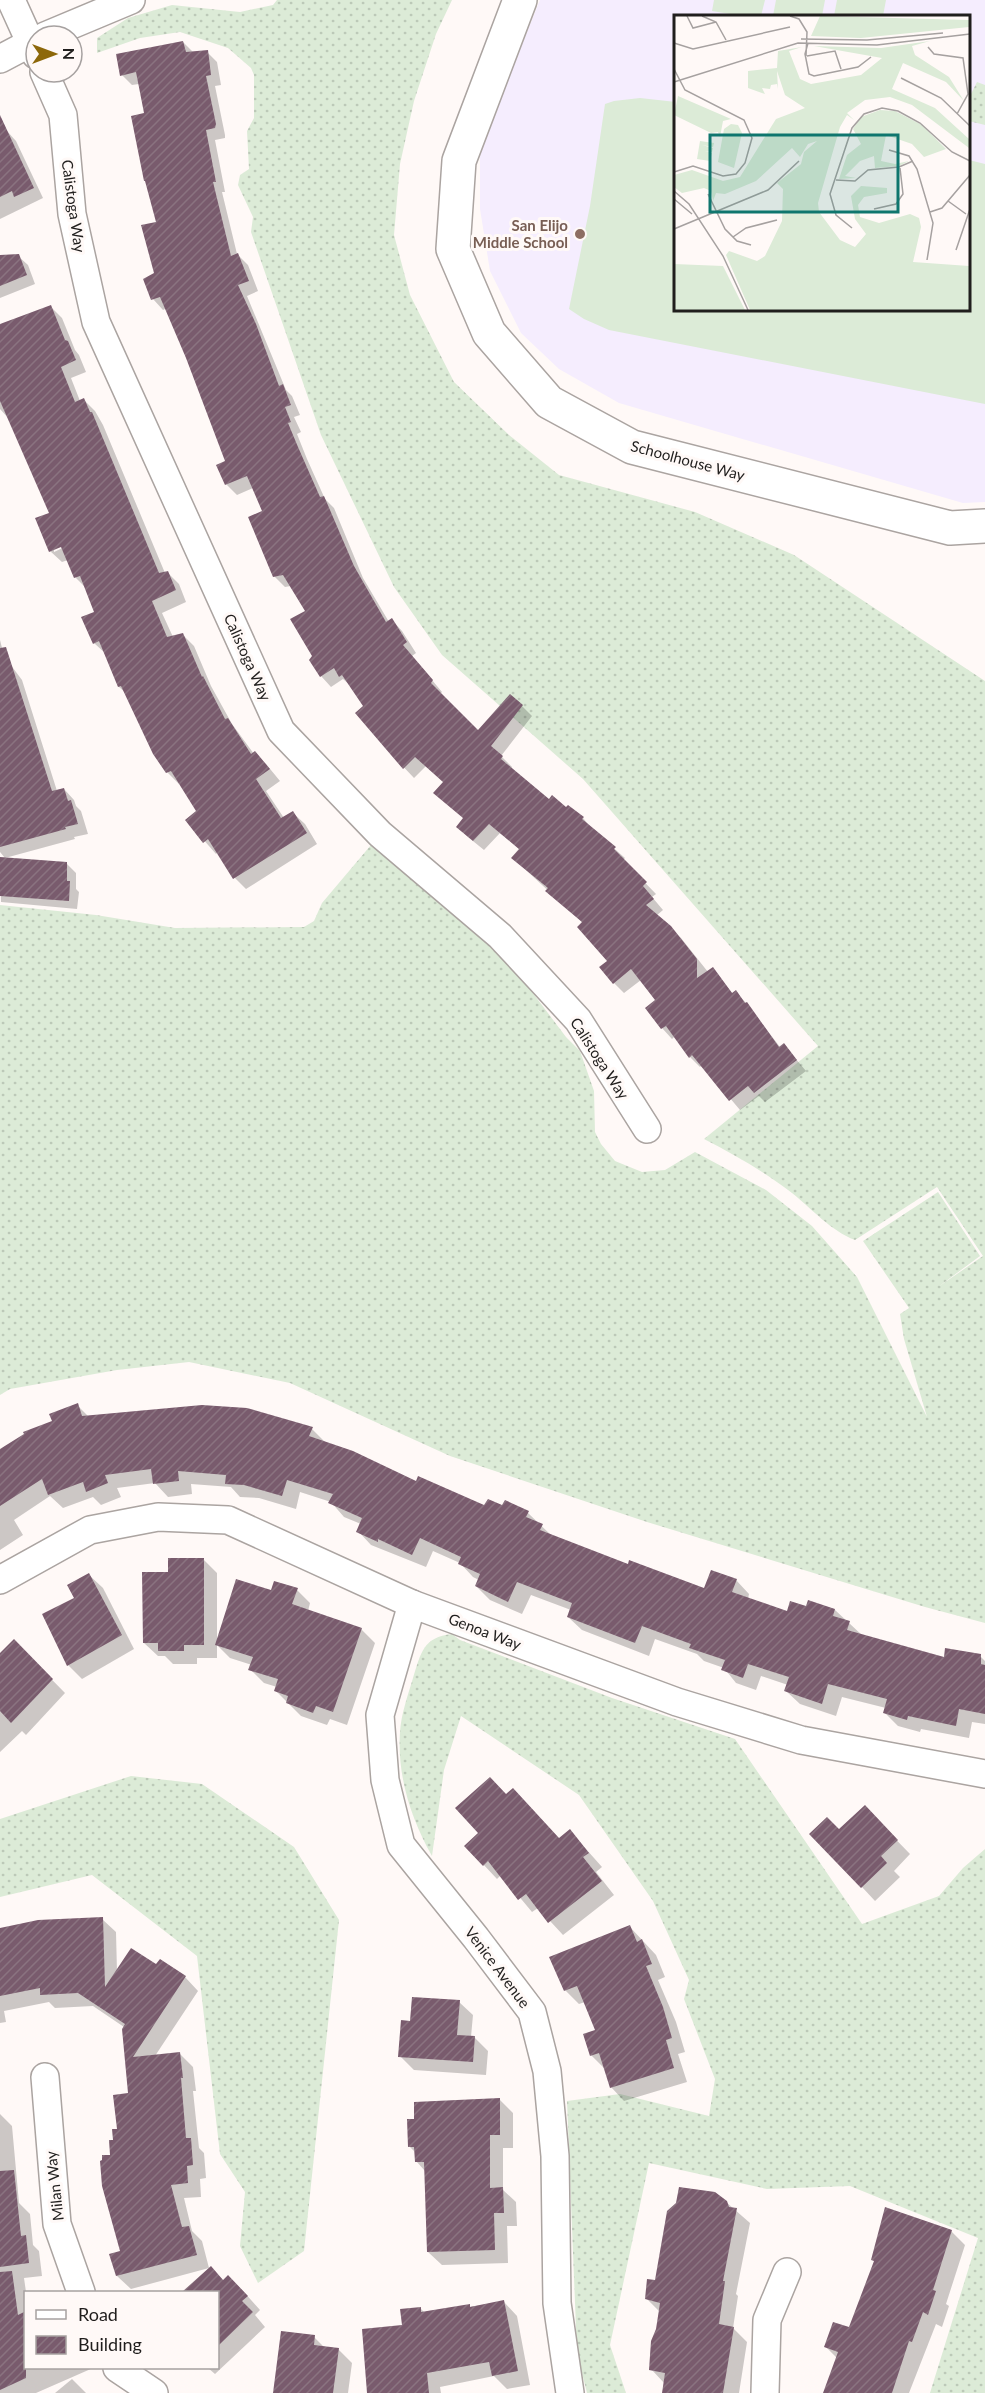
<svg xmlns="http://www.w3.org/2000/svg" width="985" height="2393" viewBox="0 0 985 2393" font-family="Lato,sans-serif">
<defs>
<pattern id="grass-dots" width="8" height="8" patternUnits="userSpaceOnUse" patternTransform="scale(1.5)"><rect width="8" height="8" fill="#dcebd7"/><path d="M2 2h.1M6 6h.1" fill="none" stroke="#bcc9b8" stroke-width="1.8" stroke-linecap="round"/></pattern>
<pattern id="building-hatch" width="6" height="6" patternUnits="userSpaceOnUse" patternTransform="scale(1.5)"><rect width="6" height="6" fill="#795b6d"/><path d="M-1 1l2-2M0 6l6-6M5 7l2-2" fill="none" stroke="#8a7380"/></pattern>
</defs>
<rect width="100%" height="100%" fill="#fff9f7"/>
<!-- education -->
<path fill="#f5edfe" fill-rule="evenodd" d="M540 0H985V502L963 503 619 403 559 369 521 333 490 271 480 209V147ZM676 16H968V309H676Z"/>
<!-- grass -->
<g fill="url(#grass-dots)">
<path d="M277 0H452L436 34 414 101 400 164 394 235 410 295 454 382 509 435 559 475 695 512 794 555 985 681V1623L925 1607 647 1522 450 1456 290 1383 189 1362 117 1370 10 1389 0 1395V905L96 915 175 928 304 927 314 921 322 903 371 845 483 939 517 972 566 1037 580 1051 594 1091 595 1132 601 1144 615 1161 642 1172 665 1170 695 1152 766 1190 812 1226 857 1277 927 1417 904 1339 900 1314 909 1308 863 1241 938 1192 980 1256 938 1287 983 1256 937 1187 855 1240C831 1231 812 1209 792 1193 765 1172 735 1155 704 1139L818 1046 583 779 442 655 394 587 321 435 251 232 253 217 238 185 240 175 249 169 247 131 254 118V75L251 68 228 48 180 32 140 38 97 53V38L128 18 172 5 240 12 273 5Z"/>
<polygon points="977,82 985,85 985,125 969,121 969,98"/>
<path d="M452 1634 460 1640 612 1698 735 1739 862 1924 939 1896 963 1868 985 1849V2393H930L978 2238 850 2186 767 2189 649 2163 610 2345 626 2393H587L577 2353 567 2101 620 2094 709 2116 715 2079 684 1999 689 1980 653 1901 579 1795 461 1716 444 1770 432 1856C411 1819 397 1776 400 1732 401 1714 408 1695 413 1678 421 1653 423 1637 452 1634Z"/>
<polygon points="131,1776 202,1784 294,1847 339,1920 304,2251 258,2283 240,2246 245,2192 220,2154 197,1956 92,1875 0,1897 0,1819"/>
</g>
<!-- pitch -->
<g fill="#dcebd7">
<polygon points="714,0 765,0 761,16 742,16 712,11"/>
<polygon points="776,0 825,0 822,16 773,16"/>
<polygon points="837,0 886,0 883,16 834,16"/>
<polygon points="640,98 676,102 676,309 968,309 969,160 985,164 985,404 609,330 584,319 569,309 590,206 605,104 614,101"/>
</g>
<!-- shadow -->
<g fill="#0003" fill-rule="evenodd">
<polygon points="183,42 194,53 207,52 217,62 221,85 215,86 225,135 225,138 215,140 225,192 222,192 237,254 248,265 258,291 247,296 286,390 292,396 300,415 294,417 301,432 297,434 307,459 325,499 334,508 363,578 389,622 392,620 402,631 416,653 412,656 442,692 440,694 478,732 522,706 532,716 501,756 512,767 511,769 549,801 583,818 592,829 625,858 623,860 656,894 652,897 663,910 656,916 681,938 708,972 713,969 733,994 736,992 746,1003 780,1047 784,1045 806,1071 765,1102 759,1096 740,1110 702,1065 700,1067 690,1057 675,1036 672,1039 662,1028 658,1001 641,980 624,993 614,983 609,961 583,923 513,858 520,850 500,833 484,850 468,837 458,827 465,819 444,782 426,766 414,778 396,759 365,706 351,686 343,679 331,687 321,676 311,660 313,657 307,612 291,586 285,587 274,576 264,512 253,488 237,495 226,484 227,462 167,308 163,310 153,299 157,223 146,114 139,84 132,85 122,75"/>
<polygon points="0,129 6,130 16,141 43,198 0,219"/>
<polygon points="18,256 28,265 35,284 0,298 0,257"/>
<path d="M51 307 62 318 75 350 79 355 86 372 71 378 80 401 84 400 95 411 103 425 165 573 167 572 179 584 186 602 162 613 173 637 182 634 194 646 211 686 232 724 254 754 255 753 266 764 280 781 266 791 284 818 293 813 305 824 317 844 246 889 235 878 218 852 216 854 187 821 198 812 180 783 179 784 167 772 127 694 119 687 106 654 94 643 96 613 86 588 76 578 68 560 62 562 50 551 51 514 9 419 0 409V326ZM69 545 54 552V548Z"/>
<polygon points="0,640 4,656 22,680 57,791 64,789 74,800 76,806 81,811 88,834 74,837 75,839 5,858 0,852"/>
<polygon points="0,858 67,864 76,873 76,889 79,892 77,909 1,902"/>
<polygon points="77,1405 89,1417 312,1429 325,1442 417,1483 485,1507 503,1507 528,1513 552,1536 629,1566 705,1589 736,1580 749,1594 748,1599 788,1613 807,1608 835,1610 863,1636 945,1659 980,1656 985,1661 985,1724 972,1722 969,1738 921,1729 920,1732 898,1726 885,1713 886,1708 842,1697 836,1716 800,1704 786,1691 788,1685 761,1676 756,1690 736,1683 724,1668 704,1661 697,1654 655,1639 649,1656 582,1630 568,1617 571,1610 531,1595 522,1614 490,1600 476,1586 479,1580 473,1577 460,1563 433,1551 426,1567 371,1545 358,1531 361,1524 344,1517 331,1502 300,1492 296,1509 259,1498 240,1497 231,1487 191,1484 192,1494 168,1497 155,1483 117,1488 121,1497 101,1505 93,1497 63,1508 50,1496 14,1520 23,1535 0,1550 0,1451 54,1422"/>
<polygon points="204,1560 217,1573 217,1640 272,1592 297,1590 310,1603 308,1611 361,1629 375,1643 347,1725 330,1719 327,1725 301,1716 276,1691 277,1687 264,1683 250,1669 252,1665 230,1658 217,1645 217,1658 197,1658 197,1664 173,1664 165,1656 158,1656 144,1643 169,1574"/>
<polygon points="89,1575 103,1588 134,1649 82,1679 68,1665 76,1598"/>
<polygon points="14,1641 65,1693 26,1735 22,1731 0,1752 0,1655"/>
<polygon points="506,1796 559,1839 570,1831 602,1867 596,1872 614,1895 563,1935 538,1908 532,1912 501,1875 497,1879 466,1846 480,1833"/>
<polygon points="878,1821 910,1854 894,1871 900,1877 875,1901 862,1887 839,1831"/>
<polygon points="102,1919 116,1932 117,1972 157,1966 185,1977 198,1991 155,2056 180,2054 193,2067 196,2091 193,2091 199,2148 204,2153 206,2178 200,2179 201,2197 184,2198 192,2231 202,2241 209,2268 131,2289 117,2276 122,2252 111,2156 129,2095 124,2027 93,2006 55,2008 49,2002 4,2011 6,2022 0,2023 0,1929"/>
<polygon points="630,1927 656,1955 665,1977 658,1980 676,2022 685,2052 678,2054 687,2082 624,2101 611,2087 605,2069 591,2055 597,2031 585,2002 579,2004 565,1990"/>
<polygon points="459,2002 473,2015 471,2037 474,2037 488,2051 486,2075 414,2070 400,2056 411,2023"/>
<polygon points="500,2100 513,2113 513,2148 503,2148 503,2190 516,2202 517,2226 507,2226 508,2263 442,2265 428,2252 425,2171 416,2161 416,2153 409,2146"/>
<polygon points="0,2114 12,2126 19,2203 30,2214 33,2245 39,2251 42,2276 24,2278 26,2292 26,2368 93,2368 36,2393 0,2393"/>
<polygon points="726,2202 750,2223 736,2294 738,2296 733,2328 747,2342 739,2393 663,2393 665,2384 651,2369 660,2312 646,2298 656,2282"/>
<polygon points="951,2231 965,2245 946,2304 949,2306 942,2327 936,2324 909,2393 825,2393 837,2358 826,2347 850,2329"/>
<polygon points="211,2268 224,2281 242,2290 260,2310 255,2315 265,2327 215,2374 208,2368 218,2368 218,2292 185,2292"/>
<polygon points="504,2302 517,2316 530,2385 507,2389 494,2376 440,2387 441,2393 369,2393 403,2327 420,2308 425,2313"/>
<polygon points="314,2337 325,2348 338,2349 352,2363 348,2393 275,2393"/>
<polygon points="72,2379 86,2393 55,2393"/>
</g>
<!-- building -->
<g fill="url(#building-hatch)">
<polygon points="183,41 186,52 208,50 211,75 206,76 216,124 215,128 206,130 216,182 213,182 231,256 238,253 249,281 238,285 256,324 279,386 283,384 291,405 285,407 291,422 288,423 298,447 320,497 324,496 354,566 386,622 392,618 407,642 403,645 433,680 431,683 478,730 510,694 523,705 491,746 503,756 501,759 549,799 552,795 566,807 568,805 584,817 582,819 616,847 614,849 647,882 643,886 654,899 646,905 671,926 697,959 697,978 713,967 732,993 736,990 745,1003 747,1002 779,1047 784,1043 797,1060 754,1093 748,1086 729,1101 692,1055 689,1058 666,1026 661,1029 645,1008 655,1000 631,969 613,984 599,967 607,961 577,927 582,922 545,891 548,888 511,858 519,849 489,824 473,841 456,827 463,818 433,793 443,782 415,757 403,769 355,713 363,706 342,675 339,677 334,668 320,677 309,660 312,656 290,619 305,611 283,575 273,577 248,517 262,511 247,476 225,485 216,465 225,461 186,358 160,297 151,300 143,279 154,273 141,225 156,222 145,181 144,181 131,116 144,113 136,72 120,76 116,54"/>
<polygon points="0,115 34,188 14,197 12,191 0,197"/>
<polygon points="19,254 27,275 0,286 0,255"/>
<polygon points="51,305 65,340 68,341 76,360 61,367 75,402 84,398 90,412 92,412 159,573 168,571 176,590 152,601 167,637 183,633 202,677 203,676 225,719 228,718 251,754 255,751 270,769 256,779 281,818 293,811 307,833 233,879 208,839 203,843 185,820 196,811 171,771 166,773 153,754 121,686 118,687 99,641 93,644 81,617 94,612 80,576 74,578 61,547 49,552 35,518 49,513 0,401 0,324"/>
<polygon points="6,647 52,791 64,788 68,801 71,800 78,824 65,827 66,829 0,847 0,648"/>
<polygon points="0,857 67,862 67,881 70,881 69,901 0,896"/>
<polygon points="78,1403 82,1416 202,1405 247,1408 313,1427 309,1436 353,1451 416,1481 418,1476 484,1505 488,1499 502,1505 505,1500 529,1511 526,1517 543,1524 540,1530 628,1564 629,1560 704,1588 711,1570 737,1579 732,1592 787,1611 790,1601 806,1606 808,1600 835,1609 833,1616 850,1621 847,1630 944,1657 945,1648 981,1654 981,1664 985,1665 985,1714 959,1709 956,1726 908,1716 907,1720 883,1713 887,1699 828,1684 822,1704 784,1691 789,1677 748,1664 743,1678 721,1670 725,1660 689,1648 691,1644 642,1626 635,1643 567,1617 572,1603 517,1582 508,1602 475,1586 480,1574 458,1564 461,1557 420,1538 412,1555 378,1539 378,1542 356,1532 362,1518 328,1503 333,1494 287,1480 282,1496 244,1485 225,1484 226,1475 178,1471 179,1481 153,1484 151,1469 105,1475 108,1483 86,1492 83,1482 48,1495 42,1479 0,1506 0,1449 24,1434 23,1432 52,1421 49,1414"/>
<polygon points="168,1558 204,1558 204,1645 184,1645 184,1651 158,1651 158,1643 143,1643 142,1572 168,1572"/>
<polygon points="89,1573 122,1635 67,1666 42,1614 74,1598 67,1585"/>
<polygon points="236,1579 271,1590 274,1581 298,1588 292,1604 362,1628 333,1712 316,1706 313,1713 286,1703 288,1696 274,1691 278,1679 248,1670 253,1657 215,1645"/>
<polygon points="14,1639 53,1679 11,1723 0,1711 0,1653"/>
<polygon points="490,1777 506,1794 513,1788 559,1838 570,1829 589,1853 583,1857 602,1881 548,1923 526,1894 518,1900 488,1861 483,1866 464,1846 478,1833 455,1808"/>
<polygon points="865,1805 898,1840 881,1856 887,1863 861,1888 809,1834 827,1817 839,1829"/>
<polygon points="103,1917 105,1987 131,1948 156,1964 160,1959 186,1976 133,2057 180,2052 183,2078 181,2078 186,2138 191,2138 193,2165 187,2166 188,2183 171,2185 182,2227 189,2226 197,2255 116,2276 109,2254 120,2251 102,2186 100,2161 102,2160 102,2155 110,2155 109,2140 113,2140 112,2129 117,2129 113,2095 128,2093 122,2029 125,2024 78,1993 40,1995 40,1988 0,1996 0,1928 38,1920"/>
<polygon points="630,1925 637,1942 642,1939 652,1964 646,1966 663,2007 672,2038 666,2040 674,2068 610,2088 599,2053 590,2056 583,2034 595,2030 577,1986 564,1991 549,1957"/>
<polygon points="412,1997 460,2000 457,2035 475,2036 473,2062 398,2057 401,2020 410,2021"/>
<polygon points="500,2098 500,2135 490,2135 490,2188 503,2187 504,2213 494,2213 495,2250 427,2252 424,2162 415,2162 414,2147 408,2147 407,2119 414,2119 414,2102"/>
<polygon points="14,2170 21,2236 26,2235 29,2263 0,2267 0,2171"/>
<polygon points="679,2187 715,2192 727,2201 729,2207 737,2208 723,2281 725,2281 719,2324 734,2327 723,2393 662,2393 665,2373 649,2370 651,2341 656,2329 660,2303 645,2299 647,2279 655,2280 666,2217 667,2211 676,2203"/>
<polygon points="885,2207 952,2230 933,2290 936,2291 928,2315 923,2312 912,2342 909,2341 892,2393 823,2393 838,2352 824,2347 833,2322 849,2327 874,2261 871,2260"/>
<polygon points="211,2266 223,2280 228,2275 248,2296 242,2301 253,2312 218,2346 218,2292 182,2292"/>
<polygon points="12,2271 18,2315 26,2311 26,2378 0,2390 0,2272"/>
<polygon points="504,2300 518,2371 492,2376 489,2362 427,2373 429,2393 367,2393 362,2329 402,2325 400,2309 421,2307 421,2312 470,2304 470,2307"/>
<polygon points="281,2331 315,2335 314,2345 339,2348 333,2393 273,2393"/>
</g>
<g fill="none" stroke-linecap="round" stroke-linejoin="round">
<!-- street casing -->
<g stroke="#aba4a1" stroke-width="30">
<g id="street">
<polyline points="11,0 36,55"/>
<polyline points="45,36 131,0"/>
<polyline points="0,59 36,40"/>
<polyline points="44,72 63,115 72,214 96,322 281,731 380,834 500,936 578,1020 647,1129"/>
<polyline points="0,1580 90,1530 158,1517 228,1520 412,1604 677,1702 801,1740 985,1774"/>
<polyline points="412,1604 380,1715 385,1780 401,1845 476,1938 532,2012 547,2071 555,2156 557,2303 570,2393"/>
<polyline points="45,2077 57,2224 81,2292"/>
<polyline points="117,2368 154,2393"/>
<polyline points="765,2393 767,2320 787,2272"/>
</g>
</g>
<!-- secondary casing -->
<g stroke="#aba4a1" stroke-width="36">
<polyline id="secondary" points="520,0 459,161 453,249 489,333 549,402 632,447 950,528 985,526"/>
</g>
<!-- street -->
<use href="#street" stroke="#fff" stroke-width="27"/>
<!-- secondary -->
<use href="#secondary" stroke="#fff" stroke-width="33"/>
</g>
<!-- markers -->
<circle fill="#8d6e63" stroke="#fff9f7" stroke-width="2" cx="580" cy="234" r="6"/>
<g text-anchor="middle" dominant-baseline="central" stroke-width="6" stroke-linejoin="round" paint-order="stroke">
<!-- street labels -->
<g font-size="15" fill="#201e1d" stroke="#fff9f7">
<text transform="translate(74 206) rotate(82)">Calistoga Way</text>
<text transform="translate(688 460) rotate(15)">Schoolhouse Way</text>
<text transform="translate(248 657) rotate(66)">Calistoga Way</text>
<text transform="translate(600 1058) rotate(57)">Calistoga Way</text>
<text transform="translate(485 1631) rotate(21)">Genoa Way</text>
<text transform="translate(498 1967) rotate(53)">Venice Avenue</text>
<text transform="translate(54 2186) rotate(-96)">Milan Way</text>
</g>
<!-- education labels -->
<g font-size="15" font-weight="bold" fill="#785e54" stroke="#fff9f7" text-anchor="end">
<text x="568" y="225">San Elijo<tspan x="568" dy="17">Middle School</tspan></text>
</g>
</g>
<!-- overview -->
<g transform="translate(674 15)">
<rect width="296" height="296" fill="#fff9f7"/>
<path d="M146 1 295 5V12L187 23 137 21ZM256 26 238 31 241 40 275 62 290 86 272 67 229 48 218 74 261 93 295 124V133L238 90 216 82 191 85 173 98 180 105 173 100 166 112 144 188 145 197 166 225 181 232 192 219 181 204 177 181 187 171 213 173V178L190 182 184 190 186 202 205 208 236 199 245 203 247 212 239 247 295 251V295H76L52 240 55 236 83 246 91 241 108 206 109 174 103 168 127 149 130 137 143 126 134 129 126 142 118 133 82 166 51 179 42 178 39 186 37 176 30 173 8 178 0 172V160L18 155 49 166 66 162 102 104 131 93 111 80 103 56 104 74 103 69 97 70 96 74 88 73 91 79 74 73V56L103 53 104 36 128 32 115 36 126 64 137 69 187 60 208 43 140 31 207 33ZM4 81 57 104 49 106 46 122 44 117 37 118 0 100ZM206 95 221 96 248 110 272 134 250 142 238 129 212 120 207 146 221 149 235 146 225 151 201 153 200 141 186 146 171 161 182 163 165 164 173 140 187 129 179 114 187 102ZM0 249 49 251 71 295H0Z" fill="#dcebd7"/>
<path d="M57 109 64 110 68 118 60 153 44 147 50 114ZM26 126 40 128 39 132 28 130 39 133 38 137 31 136 38 138 36 146 23 144Z" fill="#dcebd7"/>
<path fill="none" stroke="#a6a1a0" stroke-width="1.5" d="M13 1 19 13 42 7M28 1 42 7 52 25M116 1 125 4 133 17 132 41M127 24 193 25 269 18M0 28 19 34 116 12M134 28 131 39 135 59 140 61 184 52 197 42M254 32 260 39 289 43 294 79 283 99M133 41 161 36 167 54M0 54 11 75 70 105 78 123 71 148 62 159 49 161 19 151 0 157M227 63 267 83 296 111M0 67 124 28 203 30 296 19M215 135 235 141 243 154 259 208 253 245M162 165 181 166 194 155 225 152 239 146M0 176 15 189 49 241 74 295M34 179 51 214 63 226 77 230M0 184 18 199M274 186 292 199M200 194 222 189 229 179 226 153M256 197 268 193 296 160M178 213 162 200 156 179 178 113 190 99 208 93 224 96 246 108 278 137 296 146M0 214 94 175 125 146M59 222 72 213 103 205M282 235 296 194"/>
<path fill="#0f766e" fill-opacity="0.15" stroke="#0f766e" stroke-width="3" d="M36 120H224V197H36Z"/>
<rect width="296" height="296" fill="none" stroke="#201e1d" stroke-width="3"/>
</g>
<!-- legend -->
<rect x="24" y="2291" width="195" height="78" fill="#fff9f7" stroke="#a6a1a0" stroke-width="1.5"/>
<rect x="36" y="2310" width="30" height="9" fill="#ffffff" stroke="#a6a1a0" stroke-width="1.5"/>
<text x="78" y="2321" font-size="18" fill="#201e1d">Road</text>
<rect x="36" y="2336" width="30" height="18" fill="url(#building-hatch)" stroke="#a6a1a0" stroke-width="1.5"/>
<text x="78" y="2351" font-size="18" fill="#201e1d">Building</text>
<!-- north arrow -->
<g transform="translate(54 54) rotate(90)"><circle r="28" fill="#fff9f7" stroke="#a6a1a0" stroke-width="1.5"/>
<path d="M0-4.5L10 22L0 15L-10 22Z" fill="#8d680a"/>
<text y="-9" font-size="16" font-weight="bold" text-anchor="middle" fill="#201e1d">N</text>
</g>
</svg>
